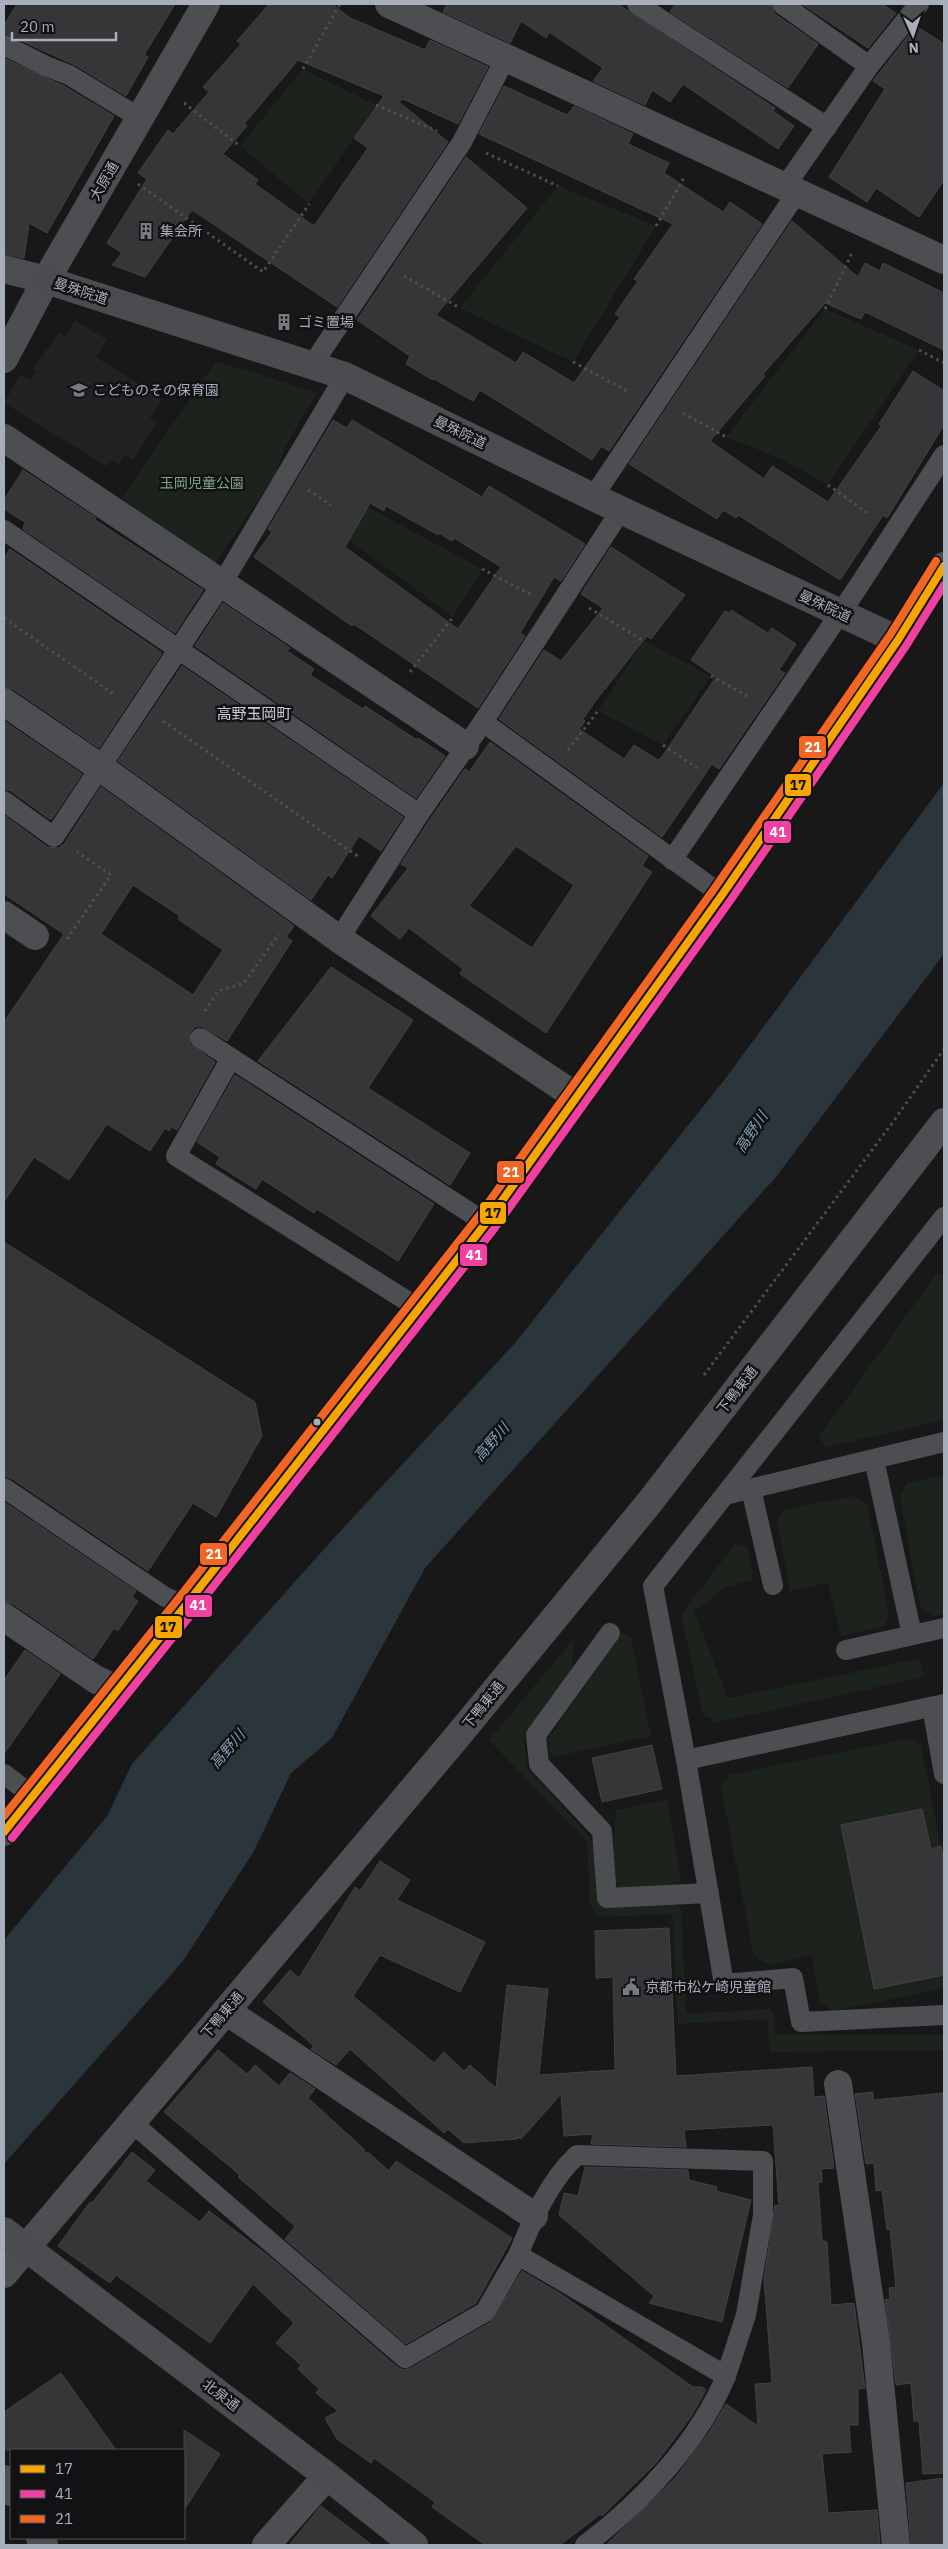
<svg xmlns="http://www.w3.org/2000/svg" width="948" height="2549" viewBox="0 0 948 2549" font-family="'IBM Plex Sans','Noto Sans JP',sans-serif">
<rect width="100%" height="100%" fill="#181819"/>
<!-- built -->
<polygon fill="#222225" points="75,320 107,340 96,357 162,399 150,418 157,422 133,460 125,455 119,464 111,460 106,466 4,403 20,374 30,380 36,371 33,369 59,333 65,336"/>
<!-- green -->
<g fill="#1c231d">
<polygon points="303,69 376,105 309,204 240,146"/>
<polygon points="558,186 656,226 573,362 460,308"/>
<polygon points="825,309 919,350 828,485 784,460 726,437"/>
<polygon points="216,361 317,393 286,445 275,475 215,564 121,500"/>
<polygon points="338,491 482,569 453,617 323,521"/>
<polygon points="644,641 711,676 663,745 598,711"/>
<polygon points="937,1273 944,1276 944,1420 826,1447 819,1437"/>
<polygon points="944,1475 944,1614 934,1616 920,1606 900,1497 907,1483"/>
<polygon points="855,1496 867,1504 889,1615 885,1626 841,1636 828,1583 790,1591 777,1521 783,1510"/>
<polygon points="735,1544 748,1547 753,1580 728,1586 694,1611 728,1698 919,1659 924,1677 717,1722 703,1715 681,1615"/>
<polygon points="622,1633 631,1638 651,1736 553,1757 550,1753 548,1739"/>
<polygon points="574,1639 571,1673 524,1738 527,1768 595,1843 598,1900 602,1907 677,1905 681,1908 686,2014 770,2009 774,2014 775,2034 944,2035 944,2050 770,2052 767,2019 678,2024 672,1914 598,1917 590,1903 587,1842 489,1740"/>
<polygon points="906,1739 921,1745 944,1863 944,1988 833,2011 820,2002 812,1955 770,1965 754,1956 721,1787 729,1775"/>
<polygon points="667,1800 678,1861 680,1881 673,1887 622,1890 612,1877 616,1810"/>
</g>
<!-- water -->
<polygon fill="#2a353c" points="944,783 944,954 776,1177 425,1568 332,1738 291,1773 254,1851 183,1961 4,2164 4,1940 107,1816 132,1764 334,1538 515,1343 725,1079"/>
<!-- building -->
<g fill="#363638" stroke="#414245" fill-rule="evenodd">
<polygon points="17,4 175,4 144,55 148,57 126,96 75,65 4,33 4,25"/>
<path d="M269 4H332L350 18 425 50 430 40 488 67 458 124 403 99 399 102 448 142 337 307 192 210 145 277 112 265 122 253 107 243 147 179 138 173 168 130 173 134 209 92 203 87 241 44 237 41ZM298 60 384 96 354 138 368 148 314 226 255 184 258 180 223 154 247 126 244 124Z"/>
<polygon points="447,4 618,4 775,108 773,111 794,126 778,149 683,84 670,102 652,90 645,105 593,81 603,68 549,32 546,38 521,21 510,43 443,12"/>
<polygon points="675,4 770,4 775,14 818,44 788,88 670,12"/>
<polygon points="802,4 882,4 896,13 868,48"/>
<polygon points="916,26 944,44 944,180 919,217 876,188 867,202 829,177 885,89 873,81"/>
<polygon points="4,58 64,86 114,116 47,233 29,223 24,258 4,254"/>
<polygon points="504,86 567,115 574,106 633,134 628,144 669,163 664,173 723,212 730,202 762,224 609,451 601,446 592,460 480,390 473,401 434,379 433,380 406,364 410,356 357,320 466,157 527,208 436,315 516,363 523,352 574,383 620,317 615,314 638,281 634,279 673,224 479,134"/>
<polygon points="792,221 858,277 865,263 880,271 883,263 944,293 944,350 865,312 861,319 825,303 763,374 765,376 710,441 764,479 772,466 828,502 882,425 879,424 913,371 944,391 944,425 887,518 883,515 840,580 738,515 736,518 723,510 717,519 629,464"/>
<path d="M333 420 347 428 352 420 482 497 489 486 585 544 561 581 554 577 520 633 525 636 478 708 354 624 352 626 254 557 272 532 268 529ZM370 503 384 511 386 506 438 535 439 533 452 541 454 538 501 567 458 629 345 547Z"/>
<polygon points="23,470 96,518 95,520 203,590 175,633 23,529 25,522 4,509 4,500"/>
<polygon points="611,547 685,595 651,639 647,636 597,699 583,719 585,721 579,729 624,759 634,745 658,760 661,758 716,677 691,660 725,611 729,613 731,610 768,633 772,628 796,644 779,670 785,673 719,769 712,764 662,837 499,719 544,650 561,661 603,608 581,594"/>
<polygon points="10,549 162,653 99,748 13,689 4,687 4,558"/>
<polygon points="223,603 290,648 287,651 314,669 310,675 363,709 365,706 417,740 418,738 445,756 416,798 195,646"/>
<polygon points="182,666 403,817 381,851 359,836 332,878 328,875 311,900 118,761"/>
<polygon points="4,721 82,774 51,820 11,791 4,789"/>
<path d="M490 742 648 856 642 866 652 872 546 1033 460 974 463 969 409 928 400 939 371 916 408 868 401 864 429 821 465 769 469 772ZM516 846 574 885 532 948 469 906Z"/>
<path d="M101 787 294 926 286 937 292 941 227 1041 201 1026 195 1027 190 1032V1044L215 1062 177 1130 172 1127 169 1131 165 1128 150 1151 107 1124 69 1180 34 1157 4 1202V1022L64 934 4 894V815L47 847 59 848 64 844ZM133 885 180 916 178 919 223 950 193 995 101 934Z"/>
<polygon points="331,967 413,1020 368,1088 470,1153 450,1185 258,1061"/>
<polygon points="235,1075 434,1204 398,1261 317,1209 314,1213 262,1179 256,1189 216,1164 220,1157 197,1142"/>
<polygon points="4,1242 255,1402 262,1436 216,1517 193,1503 148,1571 11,1478 4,1476"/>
<polygon points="4,1502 136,1591 132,1597 138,1601 118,1631 114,1628 93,1659 13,1604 4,1602"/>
<polygon points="25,1650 60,1674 4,1754 4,1680"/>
<polygon points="652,1745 662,1789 602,1802 592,1758"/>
<polygon points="922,1809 931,1849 941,1846 944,1863 944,1975 874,1989 841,1825"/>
<polygon points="380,1861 410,1880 397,1900 485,1942 460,1992 380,1955 353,1996 434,2063 444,2052 464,2071 470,2065 496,2088 507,1985 548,1989 539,2075 615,2070 613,1977 596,1978 595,1931 669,1928 676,2076 812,2067 814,2097 824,2096 834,2168 821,2169 822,2182 818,2182 822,2240 827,2242 831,2305 854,2303 865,2388 858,2389 858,2425 849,2425 851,2452 822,2454 828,2513 877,2510 880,2545 606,2545 676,2477 710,2431 726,2404 758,2426 755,2384 772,2383 764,2279 775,2205 779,2206 773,2125 684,2130 686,2147 591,2144 593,2134 564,2136 561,2094 521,2139 518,2137 517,2139 464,2143 448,2129 444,2133 350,2049 336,2065 311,2049 314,2046 263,2002 290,1970 299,1978 355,1887 360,1891"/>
<polygon points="218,2050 247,2074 255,2065 279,2086 290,2073 315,2089 308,2098 364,2149 364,2152 369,2153 389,2171 396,2161 512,2238 476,2303 406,2344 285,2239 295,2226 238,2177 240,2175 164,2112"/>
<polygon points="873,2092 873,2100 944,2093 944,2473 923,2474 919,2421 914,2421 911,2383 896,2385 885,2300 890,2299 889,2288 896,2287 890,2229 887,2230 882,2190 876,2191 874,2163 866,2164 855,2094"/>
<polygon points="132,2152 155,2170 146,2181 200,2222 209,2211 270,2257 397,2367 403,2370 411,2368 491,2322 522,2271 561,2294 693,2387 702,2387 706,2390 690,2418 657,2462 602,2516 602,2513 560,2545 485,2545 432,2507 435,2502 374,2458 371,2463 337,2439 325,2418 338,2411 316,2393 319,2389 298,2369 301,2365 276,2343 294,2323 253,2284 210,2343 116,2275 110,2283 58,2246 90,2202 92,2203"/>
<polygon points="585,2167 688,2170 689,2180 717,2187 716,2191 751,2200 722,2322 649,2303 654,2296 559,2215 564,2193 578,2196"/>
<polygon points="61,2373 116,2450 4,2450 4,2412"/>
<polygon points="184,2430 220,2454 184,2510"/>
<polygon points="944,2478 944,2545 911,2545 906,2483"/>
<polygon points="321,2506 372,2545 289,2545"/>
</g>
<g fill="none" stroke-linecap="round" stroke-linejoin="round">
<!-- path -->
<g stroke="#4e4f53" stroke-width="3" stroke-dasharray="2.5 4" stroke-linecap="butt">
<polyline points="303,69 340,4"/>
<polyline points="184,103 240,146"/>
<polyline points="376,105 437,131"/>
<polyline points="486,153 558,186"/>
<polyline points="138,184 263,272 309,204"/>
<polyline points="656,226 685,176"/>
<polyline points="404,276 460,308"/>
<polyline points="825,309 853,251"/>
<polyline points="919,350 944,363"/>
<polyline points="573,362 629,392"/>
<polyline points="683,413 726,437"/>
<polyline points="828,485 870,515"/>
<polyline points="308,490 331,505"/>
<polyline points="482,569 532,595"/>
<polyline points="589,608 644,641"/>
<polyline points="4,618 115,695"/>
<polyline points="410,672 453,617"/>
<polyline points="711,676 749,697"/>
<polyline points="163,721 359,857"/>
<polyline points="663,745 700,770"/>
<polyline points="568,750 598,711"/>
<polyline points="67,939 111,875 77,852"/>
<polyline points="205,1011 218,991 244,983 279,934"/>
<polyline points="704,1375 893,1122 944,1049"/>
</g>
<!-- lane -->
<g stroke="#4c4e52" stroke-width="20">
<polyline points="637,4 827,127"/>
<polyline points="782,4 869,66"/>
<polyline points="4,45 46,66 69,75 140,118"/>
<polyline points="786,185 869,66 919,4"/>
<polyline points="312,365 462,142 505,59"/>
<polyline points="593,497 798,191"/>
<polyline points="4,530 419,814"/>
<polyline points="483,722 722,895"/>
<polyline points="4,801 54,837 223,582 345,376"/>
<polyline points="672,860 856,590 944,455"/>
<polyline points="339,939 419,814 483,722 621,510"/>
<polyline points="200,1038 486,1223"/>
<polyline points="231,1058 176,1156 420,1309"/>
<polyline points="944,1217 653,1586 686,1760 724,1984 793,1978 801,2022 944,2015"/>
<polyline points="874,1459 912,1635"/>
<polyline points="4,1488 165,1597 186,1605"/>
<polyline points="751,1489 773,1585"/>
<polyline points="725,1495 944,1442"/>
<polyline points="610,1633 536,1735 539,1764 602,1831 607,1898 709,1893"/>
<polyline points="846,1650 944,1628"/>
<polyline points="932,1707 944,1774"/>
<polyline points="686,1760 944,1704"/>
<polyline points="4,1774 33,1796"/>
<path d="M130 2121 405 2358 485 2312 518 2255 726 2376 746 2315 763 2215V2161L577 2155C549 2181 533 2219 518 2255"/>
<path d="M585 2545C641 2503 699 2442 726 2376"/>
</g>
<!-- street -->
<g stroke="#4c4e52" stroke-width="28">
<polyline points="389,4 944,260"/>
<polyline points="4,269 46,280"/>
<polyline points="4,359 46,280 206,4"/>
<polyline points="4,438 465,746"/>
<polyline points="4,702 101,768 339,939 577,1097"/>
<polyline points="4,915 35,936"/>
<polyline points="4,1617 95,1679 118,1690"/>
<polyline points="226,2011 534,2216"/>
<polyline points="838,2084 876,2343 896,2545"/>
<polyline points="4,2274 456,1738 649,1503 944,1122"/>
<polyline points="4,2479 11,2492"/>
<polyline points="40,2538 44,2545"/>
<polyline points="266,2545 327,2476"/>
</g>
<!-- secondary -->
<g stroke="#4b4c50" stroke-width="28">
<polyline points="46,280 345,376 593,497 898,640"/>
<polyline points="4,2231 327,2476 414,2545"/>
</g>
<!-- highway -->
<polyline stroke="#4a4b4e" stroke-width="28" points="4,1832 186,1605 486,1223 722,895 898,640 944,566"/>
<!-- bus-1 casing -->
<g stroke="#121215" stroke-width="11">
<polyline id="bus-1" points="4,1832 186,1605 486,1223 722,895 898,640 944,566"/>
</g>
<!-- bus-2 casing -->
<g stroke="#121215" stroke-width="11">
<polyline id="bus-2" points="12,1838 194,1611 494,1229 730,901 906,646 944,585"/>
</g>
<!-- bus-3 casing -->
<g stroke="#121215" stroke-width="11">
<polyline id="bus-3" points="4,1816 178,1599 478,1217 714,889 890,635 936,561"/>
</g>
<!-- bus-1 -->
<use href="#bus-1" stroke="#f7a600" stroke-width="8"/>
<!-- bus-2 -->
<use href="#bus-2" stroke="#f240a1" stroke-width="8"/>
<!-- bus-3 -->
<use href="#bus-3" stroke="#f26522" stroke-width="8"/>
</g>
<!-- icons -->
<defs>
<g id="building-bare" transform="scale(1.35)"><path d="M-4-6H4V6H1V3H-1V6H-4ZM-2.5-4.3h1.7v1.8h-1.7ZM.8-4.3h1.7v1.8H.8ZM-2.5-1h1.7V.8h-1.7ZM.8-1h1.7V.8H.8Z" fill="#767a82" stroke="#121215" stroke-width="2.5" paint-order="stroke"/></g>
<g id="school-bare" transform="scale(1.35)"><path d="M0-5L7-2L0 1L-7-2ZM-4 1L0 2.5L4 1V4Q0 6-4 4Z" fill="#767a82" stroke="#121215" stroke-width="2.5" paint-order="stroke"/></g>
<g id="civic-bare" transform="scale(1.35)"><path d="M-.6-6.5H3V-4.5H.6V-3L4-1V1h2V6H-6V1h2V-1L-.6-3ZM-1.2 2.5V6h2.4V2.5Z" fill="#767a82" stroke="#121215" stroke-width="2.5" paint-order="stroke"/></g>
</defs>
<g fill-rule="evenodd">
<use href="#building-bare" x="146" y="231"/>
<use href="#building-bare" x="284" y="322"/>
<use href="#school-bare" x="79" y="390"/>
<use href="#civic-bare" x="631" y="1987"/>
</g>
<!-- markers -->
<circle fill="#a9afba" stroke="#121215" stroke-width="2" cx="317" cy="1422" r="4.5"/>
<g text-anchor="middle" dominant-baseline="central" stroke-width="5" stroke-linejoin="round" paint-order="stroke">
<!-- street labels -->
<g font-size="14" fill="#a9afba" stroke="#121215">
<text transform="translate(104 181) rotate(-60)">大原通</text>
<text transform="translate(81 291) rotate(18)">曼殊院道</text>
<text transform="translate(460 432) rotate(26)">曼殊院道</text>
<text transform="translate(825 606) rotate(25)">曼殊院道</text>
<text transform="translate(737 1390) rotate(-52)">下鴨東通</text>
<text transform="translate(483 1705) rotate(-51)">下鴨東通</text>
<text transform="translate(222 2015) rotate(-49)">下鴨東通</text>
<text transform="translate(221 2395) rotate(37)">北泉通</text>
</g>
<!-- poi labels -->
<g font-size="14" fill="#a9afba" stroke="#121215" text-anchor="start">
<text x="160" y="231">集会所</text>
<text x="298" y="322">ゴミ置場</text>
<text x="93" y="390">こどものその保育園</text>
<text x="645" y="1987">京都市松ケ崎児童館</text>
</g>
<!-- park labels -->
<g font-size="14" fill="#7fa67f" stroke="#121215">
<text x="202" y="483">玉岡児童公園</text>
</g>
<!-- neighbourhood labels -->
<g font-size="15" fill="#caced6" stroke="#121215">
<text x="254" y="713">高野玉岡町</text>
</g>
<!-- water labels -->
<g font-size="15" font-style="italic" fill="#7ea0b7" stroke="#121215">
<text transform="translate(751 1132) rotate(-56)">高野川</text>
<text transform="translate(491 1442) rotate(-49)">高野川</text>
<text transform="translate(227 1749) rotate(-49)">高野川</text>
</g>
</g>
<g stroke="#121215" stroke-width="2">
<rect x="798" y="735" width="29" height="24" rx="5" fill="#f26522"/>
<rect x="784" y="773" width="28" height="24" rx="5" fill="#f7a600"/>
<rect x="763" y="820" width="29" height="24" rx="5" fill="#f240a1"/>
<rect x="496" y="1160" width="29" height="24" rx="5" fill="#f26522"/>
<rect x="479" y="1201" width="28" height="24" rx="5" fill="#f7a600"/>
<rect x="459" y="1243" width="29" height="24" rx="5" fill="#f240a1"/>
<rect x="199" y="1542" width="29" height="24" rx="5" fill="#f26522"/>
<rect x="184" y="1594" width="29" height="24" rx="5" fill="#f240a1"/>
<rect x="154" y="1615" width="29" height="24" rx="5" fill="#f7a600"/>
</g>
<g font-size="14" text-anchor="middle" font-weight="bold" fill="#fff">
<text x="813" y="752">21</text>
<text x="778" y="837">41</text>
<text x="511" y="1177">21</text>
<text x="474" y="1260">41</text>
<text x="214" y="1559">21</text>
<text x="198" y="1610">41</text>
</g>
<g font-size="14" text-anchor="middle" font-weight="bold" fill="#111">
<text x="798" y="790">17</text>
<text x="493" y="1218">17</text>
<text x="168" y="1632">17</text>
</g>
<!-- border -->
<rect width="948" height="2549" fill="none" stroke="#a9afba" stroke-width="10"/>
<!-- legend -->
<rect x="10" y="2449" width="175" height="90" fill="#121215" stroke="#4e5157"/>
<rect x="20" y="2465" width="25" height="8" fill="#f7a600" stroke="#4e5157"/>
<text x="55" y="2474" font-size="15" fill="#a9afba">17</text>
<rect x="20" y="2490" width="25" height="8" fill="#f240a1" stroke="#4e5157"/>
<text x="55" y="2499" font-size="15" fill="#a9afba">41</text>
<rect x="20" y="2515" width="25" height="8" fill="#f26522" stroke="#4e5157"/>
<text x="55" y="2524" font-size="15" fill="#a9afba">21</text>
<!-- north arrow -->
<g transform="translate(913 35) rotate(177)" stroke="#121215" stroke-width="4" paint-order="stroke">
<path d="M0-4L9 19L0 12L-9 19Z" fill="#a9afba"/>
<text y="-8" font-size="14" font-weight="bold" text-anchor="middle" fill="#a9afba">N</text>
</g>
<!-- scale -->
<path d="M12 32v8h104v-8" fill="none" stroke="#a9afba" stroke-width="2.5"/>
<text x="20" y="32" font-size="15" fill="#a9afba" stroke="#121215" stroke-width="4" paint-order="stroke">20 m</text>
</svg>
